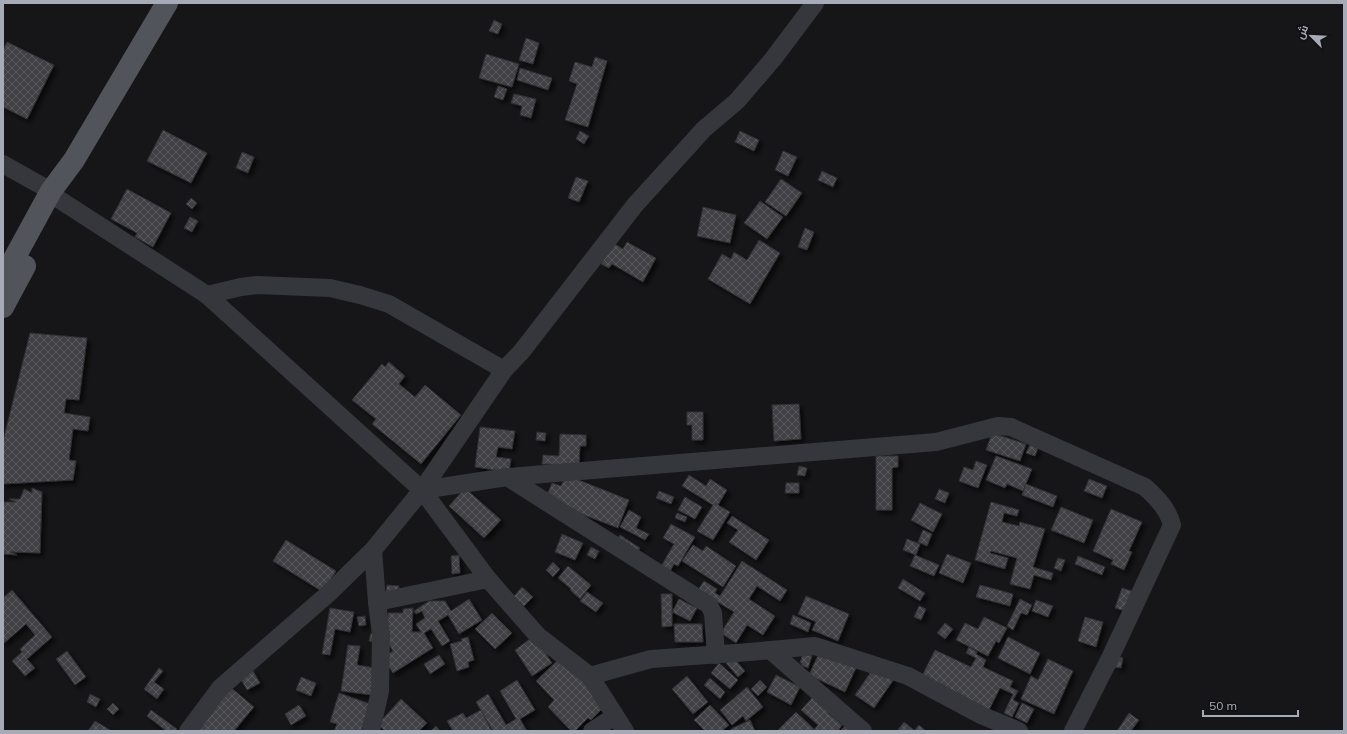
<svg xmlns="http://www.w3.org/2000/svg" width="1347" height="734" viewBox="0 0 1347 734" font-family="Mulish,Cairo,sans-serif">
<defs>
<pattern id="building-cross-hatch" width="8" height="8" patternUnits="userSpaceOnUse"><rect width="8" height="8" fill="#404045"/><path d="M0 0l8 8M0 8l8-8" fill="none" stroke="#59595e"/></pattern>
<filter id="shadow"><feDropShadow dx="3.5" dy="3.5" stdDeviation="2" flood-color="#0009"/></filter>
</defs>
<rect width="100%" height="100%" fill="#161618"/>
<!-- building -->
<g fill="url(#building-cross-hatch)" stroke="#303034" filter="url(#shadow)">
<polygon points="494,20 502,24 498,34 489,31"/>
<polygon points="526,38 539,43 533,64 519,60"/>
<polygon points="7,42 54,65 27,119 3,107 3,50"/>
<polygon points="486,54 519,64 512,87 479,78"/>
<polygon points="595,57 607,61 588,127 565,120 577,84 569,81 575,62 592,67"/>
<polygon points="520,68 552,78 548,90 517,80"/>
<polygon points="498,86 507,89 503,100 494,97"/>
<polygon points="514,94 536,99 531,118 520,115 522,106 511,103"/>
<polygon points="163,130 207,153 191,183 147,161"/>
<polygon points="580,131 589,136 584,144 576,139"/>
<polygon points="740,131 759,140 754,151 735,142"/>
<polygon points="783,151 797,157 788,176 775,170"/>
<polygon points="242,152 254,157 248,173 236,168"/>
<polygon points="822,171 837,178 833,187 818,180"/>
<polygon points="576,177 588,181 579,202 568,198"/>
<polygon points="781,179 802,193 786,216 765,202"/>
<polygon points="127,189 171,213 153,247 135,237 137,233 111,219"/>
<polygon points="191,198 197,203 192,209 186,204"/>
<polygon points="760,201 783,217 767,239 744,223"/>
<polygon points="703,207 736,215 730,243 697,236"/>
<polygon points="190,217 198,221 192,232 184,228"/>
<polygon points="805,228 814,232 807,250 798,247"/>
<polygon points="759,240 780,253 750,304 708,279 722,254 731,259 734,252 747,260"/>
<polygon points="627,242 656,258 643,282 612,264 609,268 601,264 613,243 623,249"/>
<polygon points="30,333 87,338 79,400 66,399 64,413 90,417 88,431 73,429 69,460 76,461 73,480 3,484 3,441"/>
<polygon points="389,362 405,376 399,384 415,397 425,385 461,415 421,464 372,424 376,419 352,400 382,364 385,367"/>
<polygon points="799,404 801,439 774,441 772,405"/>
<polygon points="687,412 703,412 703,440 692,440 692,425 687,425"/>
<polygon points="480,427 515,431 512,449 498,447 496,457 511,459 509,472 475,467"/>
<polygon points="537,432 546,433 545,441 536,440"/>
<polygon points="992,433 1026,444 1020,461 986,450"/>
<polygon points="560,434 586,435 586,446 580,446 579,465 542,464 543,455 559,456"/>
<polygon points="1030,445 1038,448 1035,456 1026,453"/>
<polygon points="876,456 898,456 898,467 892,468 892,510 876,510"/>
<polygon points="996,456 1032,469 1023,491 1007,484 1005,488 986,480"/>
<polygon points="976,461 987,465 978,488 959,481 964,467 973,470"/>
<polygon points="799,466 807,468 805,476 797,475"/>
<polygon points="566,475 629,500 618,528 545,500 552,483 561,486"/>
<polygon points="689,475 706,486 710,479 727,490 718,505 730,512 713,540 697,531 713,505 682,486"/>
<polygon points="1089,479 1107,486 1102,498 1084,491"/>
<polygon points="786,483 799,483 799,493 785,493"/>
<polygon points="1026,484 1057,496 1053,507 1022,495"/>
<polygon points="32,488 42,492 40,553 11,552 17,555 3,554 3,502 16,502 9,499 20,499 24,489 32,493"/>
<polygon points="465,488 501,520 484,538 449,506"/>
<polygon points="939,489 949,493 945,503 935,499"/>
<polygon points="659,491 674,497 671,504 656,498"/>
<polygon points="685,497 702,507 695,519 678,510"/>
<polygon points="991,502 1019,510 1017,516 1004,513 1002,522 1019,526 1020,522 1045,529 1033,567 1053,573 1051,580 1034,575 1030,589 1010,584 1017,558 991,551 990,553 1008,558 1005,569 975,560"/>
<polygon points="920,503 942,514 933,532 911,520"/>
<polygon points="1061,507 1093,520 1084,543 1051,530"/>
<polygon points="1111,509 1142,522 1129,551 1132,552 1124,570 1111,564 1113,560 1093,551"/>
<polygon points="629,510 641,517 636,528 649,534 645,540 620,527"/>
<polygon points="677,513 687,517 685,522 675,518"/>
<polygon points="732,516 769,540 756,560 729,542 738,530 727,523"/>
<polygon points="671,524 695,537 678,566 674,564 668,575 659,570 674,544 663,538"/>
<polygon points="923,530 932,534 927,546 918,542"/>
<polygon points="562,534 583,543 575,560 555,552"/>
<polygon points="620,535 640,548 634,557 614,544"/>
<polygon points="907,539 920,544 916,555 903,550"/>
<polygon points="286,540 336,571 323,592 273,561"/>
<polygon points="693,545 703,551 706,546 736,566 723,587 682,561"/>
<polygon points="591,547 599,551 595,559 587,555"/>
<polygon points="947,554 971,563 963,583 939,573"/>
<polygon points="459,555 460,573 452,574 451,556"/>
<polygon points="915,555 939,565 934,576 910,566"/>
<polygon points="1078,556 1105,567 1102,575 1075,564"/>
<polygon points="1058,558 1065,560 1061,571 1054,568"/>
<polygon points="742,561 787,590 780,601 757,586 749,599 775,616 763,635 747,625 736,643 721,633 734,612 698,590 704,581 717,589 715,593 720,596"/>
<polygon points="553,562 560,569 553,577 546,570"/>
<polygon points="568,566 591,585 580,599 570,590 571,589 558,578"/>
<polygon points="903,579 925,593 920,601 898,588"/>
<polygon points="387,585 399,586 398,594 386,593"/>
<polygon points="980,585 1013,594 1010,606 976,597"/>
<polygon points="522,587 533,597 524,606 514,596"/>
<polygon points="1122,588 1132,591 1125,611 1115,608"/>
<polygon points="12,590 52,637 27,659 35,668 25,676 12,661 22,652 20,649 35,635 26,624 3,644 3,598"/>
<polygon points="587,592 603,603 596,612 580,601"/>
<polygon points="661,594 672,594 672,626 662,627"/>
<polygon points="806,596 849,614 838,641 812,630 816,622 798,614"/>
<polygon points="469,599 482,620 459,634 448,615 438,621 450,641 442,646 431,629 424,633 433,648 393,673 387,664 387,655 393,651 387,641 388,613 403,613 403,609 413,608 412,632 421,632 416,624 425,618 424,616 422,611 416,614 414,611 429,601 445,601 451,611"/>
<polygon points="679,599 697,608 690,621 672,612"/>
<polygon points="1020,599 1032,605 1027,615 1021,613 1013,630 1007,626"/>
<polygon points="1036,600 1053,606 1048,617 1032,611"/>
<polygon points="919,606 926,609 921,620 914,617"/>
<polygon points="330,608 354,612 350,632 335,629 330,655 322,654"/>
<polygon points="492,613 512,633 495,649 475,629"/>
<polygon points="793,615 811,623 808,632 790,624"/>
<polygon points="365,616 366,625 359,626 357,617"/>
<polygon points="984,617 1007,628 999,643 996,641 988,656 956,640 965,623 978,629"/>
<polygon points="1085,617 1103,622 1096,647 1078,641"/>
<polygon points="945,623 953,629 945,639 937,633"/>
<polygon points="674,624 702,624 703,642 675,642"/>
<polygon points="371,633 377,635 375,643 369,641"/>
<polygon points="534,636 552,663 532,676 515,650"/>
<polygon points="468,637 474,660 468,662 469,667 457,671 450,644 462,641 461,639"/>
<polygon points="1008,637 1040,653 1030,674 998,658"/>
<polygon points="348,645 360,646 357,665 376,668 372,695 341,691"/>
<polygon points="969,647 977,652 976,654 986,660 983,667 1013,681 1010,687 1018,691 1013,700 1019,703 1012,717 1004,713 1013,694 1000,688 989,710 922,676 935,650 971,667 976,658 966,653"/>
<polygon points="67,651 86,677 75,685 56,659"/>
<polygon points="820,651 856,668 845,692 809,675"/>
<polygon points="803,653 812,656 808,668 801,665 802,663 800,663"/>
<polygon points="439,655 445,664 430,674 424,664"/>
<polygon points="733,657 745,671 738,677 726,663"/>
<polygon points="1118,657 1123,658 1121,668 1115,667"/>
<polygon points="560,658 606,705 591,720 588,718 575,731 571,731 548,707 554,700 536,681"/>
<polygon points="1048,659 1073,671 1054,714 1021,699 1031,676 1038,680"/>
<polygon points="719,663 738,680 730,689 711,673"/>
<polygon points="875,666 894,679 874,708 855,695"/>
<polygon points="159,668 163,671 154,682 164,689 157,699 144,689"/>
<polygon points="253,671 260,683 247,690 240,678"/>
<polygon points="776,675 800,687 791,705 767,692"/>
<polygon points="687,676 708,702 693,714 672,689"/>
<polygon points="301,677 316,683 311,696 296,690"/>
<polygon points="710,678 725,692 720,699 704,685"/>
<polygon points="517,680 535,710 520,719 527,731 493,731 476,702 488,694 506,725 516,719 500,691"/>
<polygon points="760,680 767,687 758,696 751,689"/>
<polygon points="228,685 254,707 234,731 196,731"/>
<polygon points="747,687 763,707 746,721 743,716 732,725 720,710"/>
<polygon points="339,693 370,704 361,731 334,731 337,724 330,722"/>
<polygon points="90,694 100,699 96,707 87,702"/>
<polygon points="813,697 829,711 828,713 842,725 838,731 813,731 818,725 801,710"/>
<polygon points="401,699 427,723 420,730 421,731 385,731 378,724"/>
<polygon points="113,703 119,709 113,715 107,709"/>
<polygon points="1022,703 1034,709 1027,723 1015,717"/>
<polygon points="299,705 306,716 291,725 285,714"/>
<polygon points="710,705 729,725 722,731 705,731 694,720"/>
<polygon points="151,710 177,729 175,731 164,731 165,730 147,716"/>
<polygon points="481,710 491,730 489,731 453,731 447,721 463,713 466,718"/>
<polygon points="796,712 814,729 812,731 779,731 778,730"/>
<polygon points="1129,713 1139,720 1131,731 1117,731"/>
<polygon points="750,720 755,731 731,731 731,729"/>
<polygon points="95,721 112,731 88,731"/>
<polygon points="904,722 914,730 913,731 897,731"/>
<polygon points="919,725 926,731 914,731"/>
<polygon points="436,726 440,731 431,731"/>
<polygon points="845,726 850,731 840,731"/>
</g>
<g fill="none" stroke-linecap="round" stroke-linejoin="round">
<!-- minor -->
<g stroke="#36373d" stroke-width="18">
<polyline points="3,164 51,191"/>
<polyline points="60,200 207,295 422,490 488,579 538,636 590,676 625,731"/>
<polyline points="207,295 241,287 257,285 330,288 360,295 389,304 504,370"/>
<polyline points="507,477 709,605 713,613 716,655"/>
<path d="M422 490 507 477 936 442 998 426 1011 427 1145 487C1157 498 1168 509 1172 525L1110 658 1073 731"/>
<polyline points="377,602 488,579"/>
<polyline points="770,650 863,731"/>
<polyline points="590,676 651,659 750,652 815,646 908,676 981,715 1019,731"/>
<polyline points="188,731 220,688 328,594 373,550 422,490 504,370 522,351 635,205 704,129 737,101 773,59 815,3"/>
<polyline points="371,731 380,691 381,635 377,602 373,550"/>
<polyline points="592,731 615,716"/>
</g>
<!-- major -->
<g stroke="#52545c" stroke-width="22">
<polyline points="3,279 51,191 74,160 167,3"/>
<polyline points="3,307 25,266"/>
</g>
</g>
<!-- border -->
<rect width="1347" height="734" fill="none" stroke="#a7abb8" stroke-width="8"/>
<!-- north arrow -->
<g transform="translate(1311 36) rotate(294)" stroke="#111113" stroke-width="3" paint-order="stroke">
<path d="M0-3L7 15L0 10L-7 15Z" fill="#a7abb8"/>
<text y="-6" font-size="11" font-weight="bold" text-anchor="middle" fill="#a7abb8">ش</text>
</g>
<!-- scale -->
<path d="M1203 710v6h95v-6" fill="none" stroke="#a7abb8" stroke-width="2"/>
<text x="1209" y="710" font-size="12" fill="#a7abb8" stroke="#111113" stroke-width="3" paint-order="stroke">50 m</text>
</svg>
